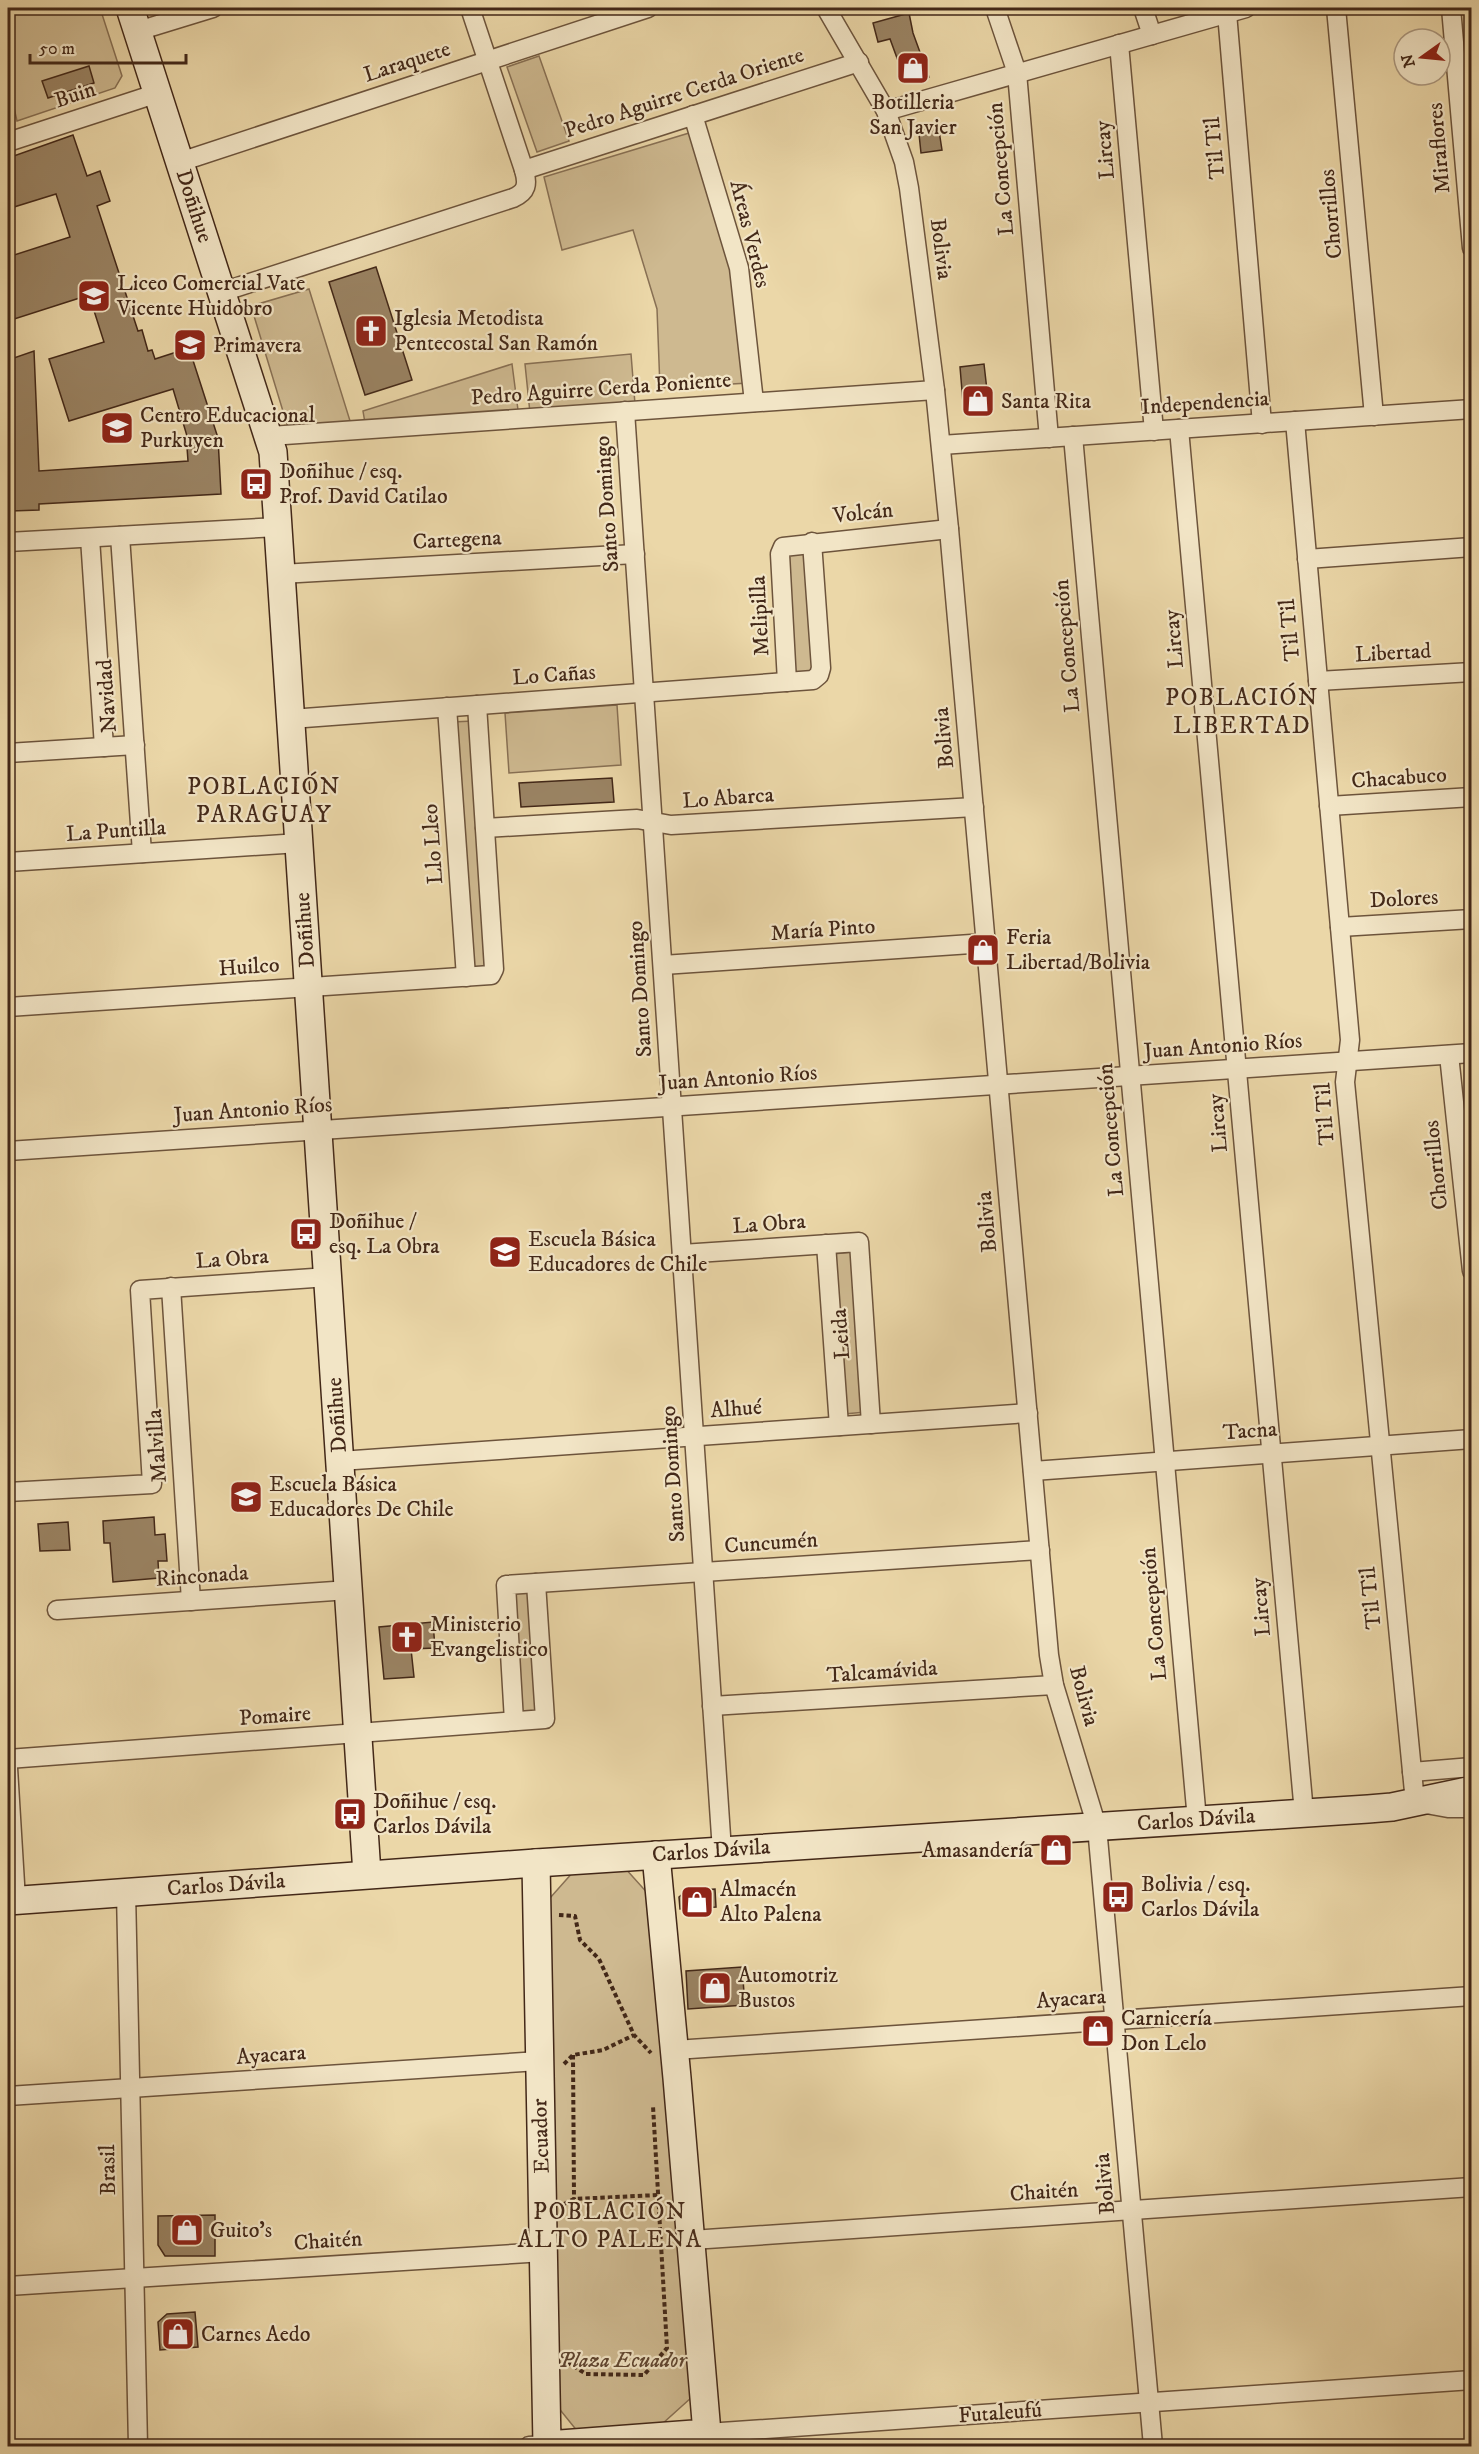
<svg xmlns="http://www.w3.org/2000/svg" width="1479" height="2454" viewBox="0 0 1479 2454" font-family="'IM FELL DW Pica',serif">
<rect width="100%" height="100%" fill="#ebd7a8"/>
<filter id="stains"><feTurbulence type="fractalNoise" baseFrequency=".00333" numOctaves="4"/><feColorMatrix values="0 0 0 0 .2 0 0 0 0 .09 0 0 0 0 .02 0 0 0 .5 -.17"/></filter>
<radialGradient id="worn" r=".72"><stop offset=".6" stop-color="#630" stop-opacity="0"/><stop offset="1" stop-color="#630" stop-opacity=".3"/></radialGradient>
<!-- green -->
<g fill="#ceb990" stroke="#887054" stroke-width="1.5">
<polygon points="8,8 100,8 122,76 115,88 17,121 8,82"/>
<polygon points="539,56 569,141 537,152 507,67"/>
<polygon points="699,130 740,266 749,383 660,388 657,309 633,230 562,250 544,177"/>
<polygon points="309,289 351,424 289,431 251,306"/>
<polygon points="631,354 635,404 530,413 525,364"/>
<polygon points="512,364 518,410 365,423 363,411"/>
<polygon points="788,550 805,553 813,669 811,675 799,675 794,671"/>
<polygon points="617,705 621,765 509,773 505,713"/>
<polygon points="473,721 488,969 469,971 452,722"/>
<polygon points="852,1252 866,1412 844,1414 833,1254"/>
<polygon points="532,1590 540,1714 520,1715 511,1591"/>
<polygon points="624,1867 651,1897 692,2397 662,2424 578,2432 557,2406 550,1898 574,1871"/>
</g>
<!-- building -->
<g fill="#9a8363" stroke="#432818" stroke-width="1.5">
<polygon points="909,13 913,33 929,77 914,82 904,77 890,39 878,42 873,23"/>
<polygon points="89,66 94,83 48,98 42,81"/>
<polygon points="938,124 942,150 921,153 919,134 925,126"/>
<polygon points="73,135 87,176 100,171 110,201 97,206 138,331 142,330 148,351 152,350 155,359 189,348 218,438 221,494 39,504 39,510 11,511 8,458 8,360 34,351 39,471 188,461 187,447 190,446 173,389 69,421 49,359 104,342 89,295 8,321 8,257 70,237 56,194 14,207 8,188 8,158"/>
<polygon points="376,267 412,380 365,395 329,282"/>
<polygon points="984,364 989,408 968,410 963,403 960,367"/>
<polygon points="612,778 614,802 521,807 519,783"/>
<polygon points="154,1517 155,1535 165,1534 167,1561 158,1561 159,1578 113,1582 110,1543 104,1543 103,1521"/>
<polygon points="68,1522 70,1550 40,1551 38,1524"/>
<polygon points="433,1622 435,1648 411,1649 414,1677 384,1679 379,1627"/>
<polygon points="715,1889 716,1907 680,1909 679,1897 686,1891"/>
<polygon points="742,1967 745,2005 688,2009 686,1971"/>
<polygon points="215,2215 215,2256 165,2256 158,2245 158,2216"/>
<polygon points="195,2312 198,2347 160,2350 158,2322 167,2314"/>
</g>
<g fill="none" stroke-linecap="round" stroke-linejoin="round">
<!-- street casing -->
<g stroke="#6d543c" stroke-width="21">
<g id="street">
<polyline points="826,8 886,111 904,162 909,188 935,390 949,529 1049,1655 1054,1685 1097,1827 1153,2446"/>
<polyline points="995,8 1017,73 1049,438"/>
<polyline points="1143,8 1152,35"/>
<polyline points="1336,8 1374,416"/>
<polyline points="1451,8 1472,248"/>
<polyline points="1227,13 1262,424"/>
<polyline points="138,31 213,8"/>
<polyline points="1119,44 1154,431"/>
<polyline points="886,111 1246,8"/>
<polyline points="693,115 739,268 754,402"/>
<polyline points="8,142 158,93"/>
<polyline points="180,162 648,8"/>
<polyline points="524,170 859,62"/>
<path d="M222 292 513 198C527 192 528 184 524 170L470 8"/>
<polyline points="625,411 722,1851"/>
<polyline points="1295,421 1350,1040 1345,1082 1415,1802 1448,1808 1472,1808"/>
<polyline points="1179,429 1304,1813"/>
<polyline points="270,436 935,390"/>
<polyline points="1073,436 1197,1820"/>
<polyline points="941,445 1472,409"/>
<polyline points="120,536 142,853"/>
<polyline points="90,538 104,747"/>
<polyline points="8,542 278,527"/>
<polyline points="1307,559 1472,547"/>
<polyline points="281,574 635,554"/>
<polyline points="1318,681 1472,672"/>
<polyline points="787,682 780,554 783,547 949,529"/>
<polyline points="447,707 466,977"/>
<polyline points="291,719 813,680 819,675 821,668 812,542"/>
<polyline points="8,753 135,745"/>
<polyline points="1329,806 1472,797"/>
<polyline points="485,828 637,819 671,825 974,807"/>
<polyline points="8,862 299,843"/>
<polyline points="1340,927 1472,919"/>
<polyline points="663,965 986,943"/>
<polyline points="8,1007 491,975 494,969 477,705"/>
<polyline points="1449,1055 1472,1271"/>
<polyline points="8,1151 1472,1053"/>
<polyline points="826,1244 839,1426"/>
<polyline points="682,1254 859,1242 871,1424"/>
<polyline points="171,1287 191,1601"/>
<polyline points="340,1461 1028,1413"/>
<polyline points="1033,1471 1472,1439"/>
<polyline points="8,1492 152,1484 140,1290 328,1277"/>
<polyline points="57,1610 349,1590"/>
<polyline points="712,1706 1054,1685"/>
<polyline points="514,1721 506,1585 1040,1550"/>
<polyline points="8,1759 545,1719 536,1583"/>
<polyline points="8,1768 16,1900"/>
<polyline points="1412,1772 1472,1767"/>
<polyline points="126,1892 138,2446"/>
<polyline points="675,2050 1472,1996"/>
<polyline points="8,2096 539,2061"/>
<polyline points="692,2240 1472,2187"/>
<polyline points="8,2286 544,2252"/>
<polyline points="707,2433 1472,2380"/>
<polyline points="529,2446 547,2445"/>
</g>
</g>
<!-- secondary casing -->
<g stroke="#432818" stroke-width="30">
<g id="secondary">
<polyline points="130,8 273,452 367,1874"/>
<polyline points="536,1863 547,2445 707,2433 677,2078 656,1855"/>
<polyline points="8,1901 536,1863 1368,1809 1392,1807 1472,1790"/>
</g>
</g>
<!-- path -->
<g stroke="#432818" stroke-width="4" stroke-dasharray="4.5 3" stroke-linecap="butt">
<polyline points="559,1915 575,1916 580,1940 599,1959 634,2035 651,2053"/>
<polyline points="573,2055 574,2199"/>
<polyline points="564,2064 573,2055 603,2050 634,2035"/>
<polyline points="564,2204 574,2199 658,2195"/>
<polyline points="567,2362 586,2374 644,2375 667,2348 653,2106"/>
</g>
<!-- street -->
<use href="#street" stroke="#f2e5c6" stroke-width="18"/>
<!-- secondary -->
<use href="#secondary" stroke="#f2e5c6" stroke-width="27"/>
</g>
<!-- icons -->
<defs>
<g id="shop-square" transform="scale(1.725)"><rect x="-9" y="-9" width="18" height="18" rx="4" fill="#8f2418" stroke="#f2e5c6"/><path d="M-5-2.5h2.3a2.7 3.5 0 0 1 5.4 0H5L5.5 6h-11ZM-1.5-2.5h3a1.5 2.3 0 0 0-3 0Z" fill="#fff"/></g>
<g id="school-square" transform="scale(1.725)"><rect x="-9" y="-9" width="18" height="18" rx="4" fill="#8f2418" stroke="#f2e5c6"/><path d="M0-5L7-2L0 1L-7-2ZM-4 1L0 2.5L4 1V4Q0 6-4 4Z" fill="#fff"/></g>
<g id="church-square" transform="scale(1.725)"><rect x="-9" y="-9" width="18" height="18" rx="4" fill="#8f2418" stroke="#f2e5c6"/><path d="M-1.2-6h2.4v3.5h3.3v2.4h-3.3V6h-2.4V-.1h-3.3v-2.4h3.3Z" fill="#fff"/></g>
<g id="bus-square" transform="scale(1.725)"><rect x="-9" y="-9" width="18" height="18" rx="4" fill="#8f2418" stroke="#f2e5c6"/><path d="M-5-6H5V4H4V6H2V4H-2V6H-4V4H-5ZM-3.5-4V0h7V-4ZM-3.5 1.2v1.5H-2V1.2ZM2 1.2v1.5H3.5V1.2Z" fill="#fff"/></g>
</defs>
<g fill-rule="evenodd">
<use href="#shop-square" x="913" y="68"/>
<use href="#school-square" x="94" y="296"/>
<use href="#church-square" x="371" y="331"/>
<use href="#school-square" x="190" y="345"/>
<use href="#shop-square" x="978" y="401"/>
<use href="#school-square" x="117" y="428"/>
<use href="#bus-square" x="256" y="484"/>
<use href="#shop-square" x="983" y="950"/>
<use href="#bus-square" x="306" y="1234"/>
<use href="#school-square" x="505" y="1252"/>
<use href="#school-square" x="246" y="1497"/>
<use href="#church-square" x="407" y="1637"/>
<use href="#bus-square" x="350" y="1814"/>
<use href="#shop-square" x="1056" y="1850"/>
<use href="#bus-square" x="1118" y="1897"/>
<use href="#shop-square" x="697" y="1902"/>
<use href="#shop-square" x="715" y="1988"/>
<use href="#shop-square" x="1098" y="2031"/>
<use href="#shop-square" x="187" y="2230"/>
<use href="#shop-square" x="178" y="2334"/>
</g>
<g text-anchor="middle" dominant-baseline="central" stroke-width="4.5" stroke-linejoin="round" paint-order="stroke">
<!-- street labels -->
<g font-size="22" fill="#432818" stroke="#f2e5c6">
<text transform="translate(407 62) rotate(-18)">Laraquete</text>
<text transform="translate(684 93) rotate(-18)">Pedro Aguirre Cerda Oriente</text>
<text transform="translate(75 95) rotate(-18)">Buin</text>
<text transform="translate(1215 148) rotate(-95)">Til Til</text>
<text transform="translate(1439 148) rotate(-95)">Miraflores</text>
<text transform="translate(1105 150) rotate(-95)">Lircay</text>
<text transform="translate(1001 169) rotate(-95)">La Concepción</text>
<text transform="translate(194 206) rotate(72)">Doñihue</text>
<text transform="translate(1331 214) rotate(-95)">Chorrillos</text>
<text transform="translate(750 234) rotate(76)">Áreas Verdes</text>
<text transform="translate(941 249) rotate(83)">Bolivia</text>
<text transform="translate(601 389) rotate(-4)">Pedro Aguirre Cerda Poniente</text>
<text transform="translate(1205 403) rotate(-4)">Independencia</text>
<text transform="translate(607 504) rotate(-94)">Santo Domingo</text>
<text transform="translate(863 513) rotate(-6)">Volcán</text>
<text transform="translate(457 540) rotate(-3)">Cartegena</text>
<text transform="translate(760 616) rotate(-93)">Melipilla</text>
<text transform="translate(1290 630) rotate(-95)">Til Til</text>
<text transform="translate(1174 639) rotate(-95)">Lircay</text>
<text transform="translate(1067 646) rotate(-95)">La Concepción</text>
<text transform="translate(1393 653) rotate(-3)">Libertad</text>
<text transform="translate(554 675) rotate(-4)">Lo Cañas</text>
<text transform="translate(107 696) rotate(-94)">Navidad</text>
<text transform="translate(944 738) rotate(-95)">Bolivia</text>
<text transform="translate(1399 778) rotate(-4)">Chacabuco</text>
<text transform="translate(728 798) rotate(-4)">Lo Abarca</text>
<text transform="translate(116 831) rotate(-4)">La Puntilla</text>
<text transform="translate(433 844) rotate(-94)">Llo Lleo</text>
<text transform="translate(1404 899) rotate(-3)">Dolores</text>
<text transform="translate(305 930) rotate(-94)">Doñihue</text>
<text transform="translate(823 930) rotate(-4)">María Pinto</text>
<text transform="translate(249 967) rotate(-4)">Huilco</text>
<text transform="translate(640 989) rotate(-94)">Santo Domingo</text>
<text transform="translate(1223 1046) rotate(-4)">Juan Antonio Ríos</text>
<text transform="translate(738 1078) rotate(-4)">Juan Antonio Ríos</text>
<text transform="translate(253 1110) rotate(-4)">Juan Antonio Ríos</text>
<text transform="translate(1325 1114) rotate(-94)">Til Til</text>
<text transform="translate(1218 1123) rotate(-95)">Lircay</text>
<text transform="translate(1111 1130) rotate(-95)">La Concepción</text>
<text transform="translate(1436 1165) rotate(-96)">Chorrillos</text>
<text transform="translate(987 1222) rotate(-95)">Bolivia</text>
<text transform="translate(769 1224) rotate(-4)">La Obra</text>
<text transform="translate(232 1259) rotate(-4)">La Obra</text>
<text transform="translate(841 1334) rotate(-94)">Leida</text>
<text transform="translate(736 1409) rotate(-4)">Alhué</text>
<text transform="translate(337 1415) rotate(-94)">Doñihue</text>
<text transform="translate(1250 1431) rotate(-4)">Tacna</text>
<text transform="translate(157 1446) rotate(-94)">Malvilla</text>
<text transform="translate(673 1474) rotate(-94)">Santo Domingo</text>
<text transform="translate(771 1543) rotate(-4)">Cuncumén</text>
<text transform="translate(202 1576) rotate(-4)">Rinconada</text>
<text transform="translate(1371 1598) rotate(-96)">Til Til</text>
<text transform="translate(1261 1607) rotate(-95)">Lircay</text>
<text transform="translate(1154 1614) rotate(-95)">La Concepción</text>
<text transform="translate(882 1672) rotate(-4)">Talcamávida</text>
<text transform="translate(1084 1696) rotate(75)">Bolivia</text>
<text transform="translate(275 1716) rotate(-4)">Pomaire</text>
<text transform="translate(1196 1820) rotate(-4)">Carlos Dávila</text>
<text transform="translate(711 1851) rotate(-4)">Carlos Dávila</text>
<text transform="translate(226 1885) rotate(-4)">Carlos Dávila</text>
<text transform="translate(1071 1999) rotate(-4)">Ayacara</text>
<text transform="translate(271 2055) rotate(-4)">Ayacara</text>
<text transform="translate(541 2136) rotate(-92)">Ecuador</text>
<text transform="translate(108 2170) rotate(-91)">Brasil</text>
<text transform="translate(1105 2184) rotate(-95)">Bolivia</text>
<text transform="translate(1044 2192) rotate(-4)">Chaitén</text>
<text transform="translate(328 2241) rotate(-4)">Chaitén</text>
<text transform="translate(1000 2413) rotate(-4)">Futaleufú</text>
</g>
<!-- poi labels -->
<g font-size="22" fill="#432818" stroke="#f2e5c6" text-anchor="start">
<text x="913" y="102" text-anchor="middle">Botilleria<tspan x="913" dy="25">San Javier</tspan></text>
<text x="117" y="283">Liceo Comercial Vate<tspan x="117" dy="25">Vicente Huidobro</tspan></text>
<text x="394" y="318">Iglesia Metodista<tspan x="394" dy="25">Pentecostal San Ramón</tspan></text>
<text x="213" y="345">Primavera</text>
<text x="1001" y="401">Santa Rita</text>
<text x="140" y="415">Centro Educacional<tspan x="140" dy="25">Purkuyen</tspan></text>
<text x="279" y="471">Doñihue / esq.<tspan x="279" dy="25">Prof. David Catilao</tspan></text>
<text x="1006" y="937">Feria<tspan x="1006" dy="25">Libertad/Bolivia</tspan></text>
<text x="329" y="1221">Doñihue /<tspan x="329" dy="25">esq. La Obra</tspan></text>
<text x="528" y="1239">Escuela Básica<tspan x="528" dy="25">Educadores de Chile</tspan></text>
<text x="269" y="1484">Escuela Básica<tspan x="269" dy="25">Educadores De Chile</tspan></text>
<text x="430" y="1624">Ministerio<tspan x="430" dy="25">Evangelistico</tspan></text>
<text x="373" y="1801">Doñihue / esq.<tspan x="373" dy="25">Carlos Dávila</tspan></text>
<text x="1033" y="1850" text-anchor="end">Amasandería</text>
<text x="1141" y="1884">Bolivia / esq.<tspan x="1141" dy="25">Carlos Dávila</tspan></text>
<text x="720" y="1889">Almacén<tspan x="720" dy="25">Alto Palena</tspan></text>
<text x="738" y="1975">Automotriz<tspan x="738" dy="25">Bustos</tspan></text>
<text x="1121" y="2018">Carnicería<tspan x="1121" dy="25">Don Lelo</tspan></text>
<text x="210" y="2230">Guito's</text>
<text x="201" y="2334">Carnes Aedo</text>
</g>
<!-- park labels -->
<g font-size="22" font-style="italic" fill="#5f4530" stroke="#f2e5c6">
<text x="622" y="2360">Plaza Ecuador</text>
</g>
<!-- neighbourhood labels -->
<g font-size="24" letter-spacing="1.5" fill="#432818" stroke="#f2e5c6">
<text x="1242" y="698">POBLACIÓN<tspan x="1242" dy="28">LIBERTAD</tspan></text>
<text x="264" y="787">POBLACIÓN<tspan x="264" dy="28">PARAGUAY</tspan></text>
<text x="610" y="2212">POBLACIÓN<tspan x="610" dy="28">ALTO PALENA</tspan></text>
</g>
</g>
<!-- margin -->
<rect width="1479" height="2454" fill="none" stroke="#ebd7a8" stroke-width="30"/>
<rect x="9" y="9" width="1461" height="2436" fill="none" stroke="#432818" stroke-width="3"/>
<rect x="15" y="15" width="1449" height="2424" fill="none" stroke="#432818" stroke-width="1.5"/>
<!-- north arrow -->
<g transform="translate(1422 57) rotate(255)"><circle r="28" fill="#f2e5c6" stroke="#ac9980" stroke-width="1.5"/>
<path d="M0-4.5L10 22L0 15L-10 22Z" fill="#8f2418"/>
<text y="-9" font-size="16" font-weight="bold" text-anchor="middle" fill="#432818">N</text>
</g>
<!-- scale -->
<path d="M30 54v9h156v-9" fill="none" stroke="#432818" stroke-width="3"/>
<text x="39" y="54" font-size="18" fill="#432818" stroke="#f2e5c6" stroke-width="4.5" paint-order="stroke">50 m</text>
<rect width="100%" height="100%" filter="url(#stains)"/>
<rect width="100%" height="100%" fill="url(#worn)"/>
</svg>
